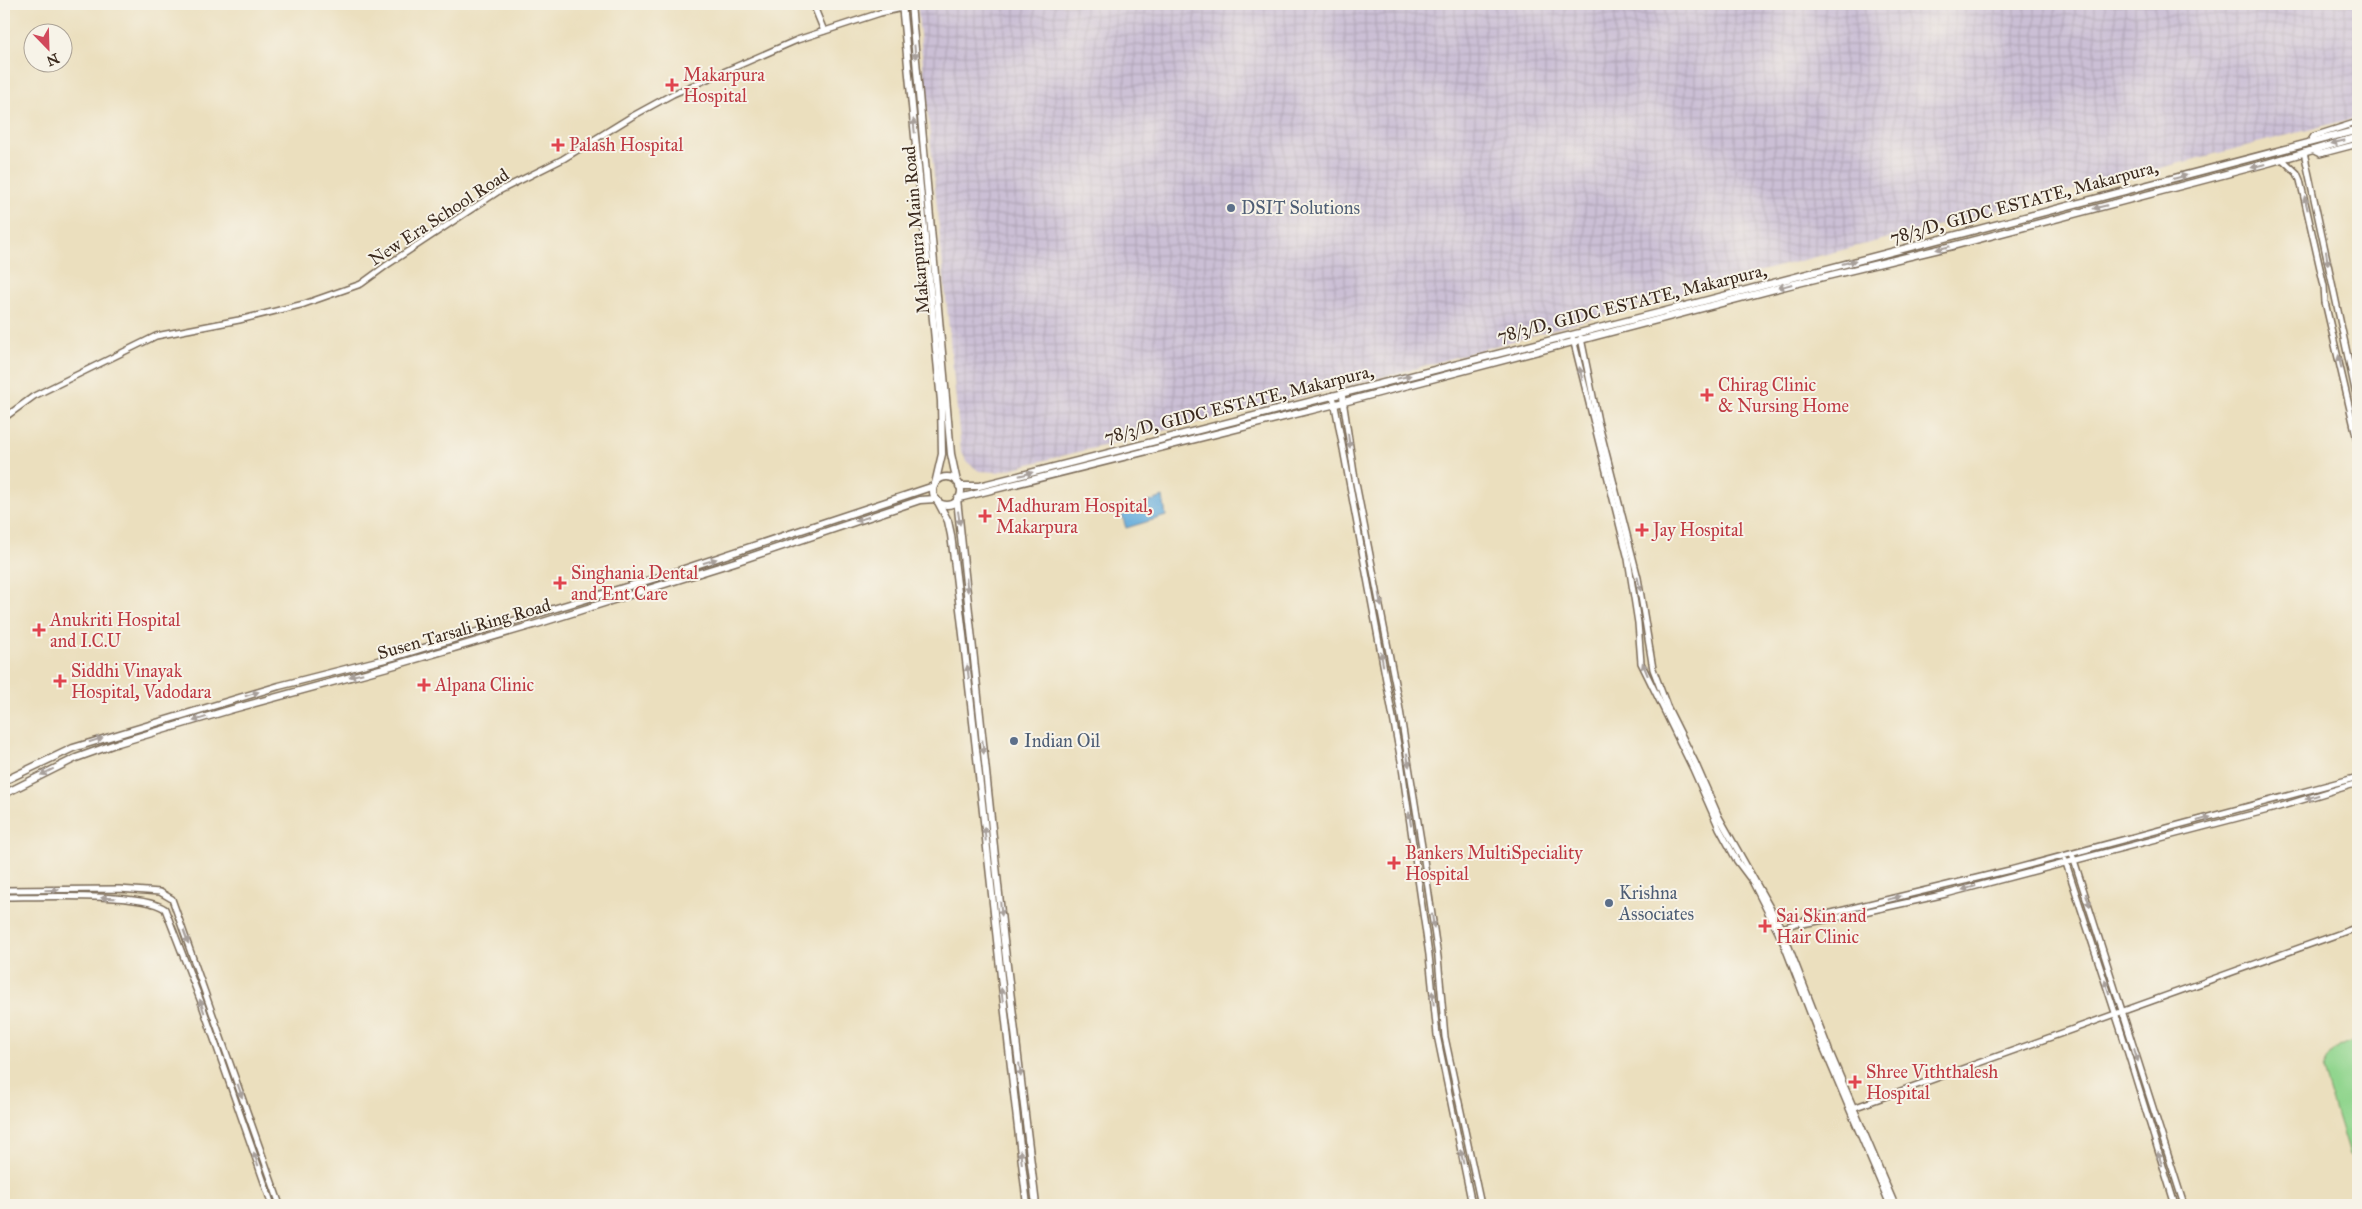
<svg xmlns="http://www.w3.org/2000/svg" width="2362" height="1209" viewBox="0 0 2362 1209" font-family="'IM FELL Great Primer',serif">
<defs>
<pattern id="industrial-grid" width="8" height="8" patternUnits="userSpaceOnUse" patternTransform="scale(1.25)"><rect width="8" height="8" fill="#cbbfd5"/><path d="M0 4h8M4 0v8" fill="none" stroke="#afa4b6"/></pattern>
</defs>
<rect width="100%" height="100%" fill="#f7f3e8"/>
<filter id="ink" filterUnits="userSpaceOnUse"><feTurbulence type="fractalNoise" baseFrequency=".02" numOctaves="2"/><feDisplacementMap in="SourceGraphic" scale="10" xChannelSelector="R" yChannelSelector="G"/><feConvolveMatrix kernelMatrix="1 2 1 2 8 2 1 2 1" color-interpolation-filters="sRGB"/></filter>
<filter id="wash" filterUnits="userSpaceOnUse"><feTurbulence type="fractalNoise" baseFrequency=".0096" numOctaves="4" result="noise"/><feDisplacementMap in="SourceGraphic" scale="20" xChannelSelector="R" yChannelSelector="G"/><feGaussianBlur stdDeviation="1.12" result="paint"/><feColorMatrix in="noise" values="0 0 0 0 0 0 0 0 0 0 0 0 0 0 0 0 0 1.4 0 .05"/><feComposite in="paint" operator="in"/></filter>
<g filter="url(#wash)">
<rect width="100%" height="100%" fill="#ebdfbe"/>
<!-- industrial -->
<polygon fill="url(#industrial-grid)" points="917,4 2358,4 2358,117 1765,270 1399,373 997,472 979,471 967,462 961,451"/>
<!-- park -->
<path fill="#91d58e" stroke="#668056" d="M2358 1040V1163L2349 1155 2323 1071C2327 1054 2341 1042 2358 1040Z"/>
<!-- water -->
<polygon fill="#64acdb" stroke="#506b7c" points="1163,497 1166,516 1126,528 1121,512"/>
</g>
<g filter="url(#ink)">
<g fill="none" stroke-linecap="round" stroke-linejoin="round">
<!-- tertiary casing -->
<g stroke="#796956" stroke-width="8">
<g id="tertiary">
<polyline points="813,4 824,31"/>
<polyline points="2310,142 2314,136 2358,122"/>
<polyline points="2312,150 2320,154 2358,144"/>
<polyline points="2304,152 2358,404"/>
<polyline points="2282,159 2297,173 2300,180 2324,286 2325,302 2358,444"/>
<polyline points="1581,338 1598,421 1638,578 1653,669 1667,706 1695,762 1719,817 1782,929 1829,1050 1895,1205"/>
<polyline points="1573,339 1628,559 1638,623 1641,663 1693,769 1719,828 1737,861 1752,881 1783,942 1824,1049 1890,1205"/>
<polyline points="1342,393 1354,473 1399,704 1423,853 1438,957 1445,1037 1481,1205"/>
<polyline points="1333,395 1401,761 1429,955 1437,1035 1472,1205"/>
<polyline points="4,418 34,396 156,336 239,320 304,304 361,284 387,265 499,191 563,159 631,117 673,94 797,40 880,13 911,6"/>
<polyline points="2073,857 2184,1205"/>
<polyline points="2065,860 2122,1034 2175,1205"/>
<polyline points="4,890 119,889 160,892 172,899 280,1205"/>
<path d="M4 897C37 897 141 892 165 909L201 1002 272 1205"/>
<polyline points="1802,924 1846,916 1946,894 2272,809 2358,783"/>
<polyline points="1779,929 1815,917 2010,870 2358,777"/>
<polyline points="1853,1108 2358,927"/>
</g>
</g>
<!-- primary casing -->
<g stroke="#796956" stroke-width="9">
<g id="primary">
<polyline points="959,486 979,486 1658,313 2358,130"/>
<polyline points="959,498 1344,402 1790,285 1952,246 2268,163 2358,137"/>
<polyline points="4,781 73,748 279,686 397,656 666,575 934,486"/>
<polyline points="4,794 76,758 118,743 233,709 395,665 540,623 735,562 920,500 936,499"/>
</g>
</g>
<!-- trunk casing -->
<g stroke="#796956" stroke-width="9">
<g id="trunk">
<polyline points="902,4 941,401 942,454 935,484"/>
<polyline points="911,4 951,454 957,482"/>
<circle cx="947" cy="491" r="14"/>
<polyline points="957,499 1004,941 1036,1205"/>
<path d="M937 500 948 521 951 535C979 758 1000 982 1027 1205"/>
</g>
</g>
<!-- tertiary -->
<use href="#tertiary" stroke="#fff" stroke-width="5"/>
<!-- primary -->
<use href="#primary" stroke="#fff" stroke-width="6"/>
<!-- trunk -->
<use href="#trunk" stroke="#fff" stroke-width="6"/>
</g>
<!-- one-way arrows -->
<defs><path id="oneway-solid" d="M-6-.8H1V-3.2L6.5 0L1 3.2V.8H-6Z" transform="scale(1.25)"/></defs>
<g fill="#a79f9a">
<use href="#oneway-solid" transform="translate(915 52) rotate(85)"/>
<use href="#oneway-solid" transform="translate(914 126) rotate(-96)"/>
<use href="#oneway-solid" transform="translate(2338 142) rotate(166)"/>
<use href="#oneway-solid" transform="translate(2258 166) rotate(165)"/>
<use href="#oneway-solid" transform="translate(2180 177) rotate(-15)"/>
<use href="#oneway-solid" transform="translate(2306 203) rotate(-103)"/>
<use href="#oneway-solid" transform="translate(2100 207) rotate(166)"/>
<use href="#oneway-solid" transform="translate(1943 248) rotate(167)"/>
<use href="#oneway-solid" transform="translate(2327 258) rotate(81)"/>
<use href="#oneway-solid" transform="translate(1849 262) rotate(-15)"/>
<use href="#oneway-solid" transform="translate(1785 286) rotate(164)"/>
<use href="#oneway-solid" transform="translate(2340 362) rotate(-102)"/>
<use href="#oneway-solid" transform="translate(1581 374) rotate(-103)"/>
<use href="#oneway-solid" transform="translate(1404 377) rotate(-14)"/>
<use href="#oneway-solid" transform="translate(1349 441) rotate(82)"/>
<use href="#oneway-solid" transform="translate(1026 474) rotate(-14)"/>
<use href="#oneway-solid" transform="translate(959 518) rotate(82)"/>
<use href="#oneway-solid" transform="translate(862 519) rotate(162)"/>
<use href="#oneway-solid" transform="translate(710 561) rotate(-17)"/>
<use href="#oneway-solid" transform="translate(1639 584) rotate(78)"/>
<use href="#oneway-solid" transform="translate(967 585) rotate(83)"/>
<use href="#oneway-solid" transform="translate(1380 600) rotate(79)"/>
<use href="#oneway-solid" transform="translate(1382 659) rotate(-100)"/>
<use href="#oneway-solid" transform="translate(1645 669) rotate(-112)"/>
<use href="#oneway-solid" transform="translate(968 672) rotate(-97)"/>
<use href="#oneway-solid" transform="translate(356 675) rotate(166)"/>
<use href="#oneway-solid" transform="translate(252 694) rotate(-17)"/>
<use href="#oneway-solid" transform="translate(200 719) rotate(163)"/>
<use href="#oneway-solid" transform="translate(96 740) rotate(-17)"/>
<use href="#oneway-solid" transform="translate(983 747) rotate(84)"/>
<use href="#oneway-solid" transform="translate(1408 760) rotate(81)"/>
<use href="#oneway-solid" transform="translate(47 772) rotate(154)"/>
<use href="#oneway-solid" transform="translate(2312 797) rotate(163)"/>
<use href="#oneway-solid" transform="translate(1410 819) rotate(-98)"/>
<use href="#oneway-solid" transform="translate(2204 819) rotate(-16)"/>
<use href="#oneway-solid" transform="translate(985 834) rotate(-96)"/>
<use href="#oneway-solid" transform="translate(1969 888) rotate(164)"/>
<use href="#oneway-solid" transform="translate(52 890) rotate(-1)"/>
<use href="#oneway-solid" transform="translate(108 898) rotate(-179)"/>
<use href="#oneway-solid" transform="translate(1894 898) rotate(-14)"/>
<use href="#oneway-solid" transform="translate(2088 900) rotate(72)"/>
<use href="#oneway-solid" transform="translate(1001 909) rotate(84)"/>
<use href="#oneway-solid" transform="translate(1433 921) rotate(82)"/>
<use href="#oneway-solid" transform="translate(186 937) rotate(70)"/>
<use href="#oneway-solid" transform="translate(2107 987) rotate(-108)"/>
<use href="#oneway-solid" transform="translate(1002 995) rotate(-97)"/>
<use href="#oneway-solid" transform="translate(1433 998) rotate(-96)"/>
<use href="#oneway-solid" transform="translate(202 1006) rotate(-109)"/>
<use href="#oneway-solid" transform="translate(2136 1055) rotate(73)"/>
<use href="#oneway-solid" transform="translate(1020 1070) rotate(83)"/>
<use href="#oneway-solid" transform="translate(240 1091) rotate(71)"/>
<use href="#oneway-solid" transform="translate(1021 1157) rotate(-97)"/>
<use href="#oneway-solid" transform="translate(1462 1157) rotate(-102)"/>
<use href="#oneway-solid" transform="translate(256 1159) rotate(-109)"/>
<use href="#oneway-solid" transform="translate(2160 1159) rotate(-108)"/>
</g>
</g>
<!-- markers -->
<g fill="#e0444e" stroke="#f7f3e8" stroke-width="2">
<path d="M669.5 77.5h5v5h5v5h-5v5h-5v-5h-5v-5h5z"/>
<path d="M555.5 137.5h5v5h5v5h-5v5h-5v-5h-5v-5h5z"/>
<path d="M1704.5 387.5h5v5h5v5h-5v5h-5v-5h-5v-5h5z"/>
<path d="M982.5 508.5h5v5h5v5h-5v5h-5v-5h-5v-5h5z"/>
<path d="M1639.5 522.5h5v5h5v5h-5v5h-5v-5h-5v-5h5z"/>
<path d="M557.5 575.5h5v5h5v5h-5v5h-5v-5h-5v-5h5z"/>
<path d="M36.5 622.5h5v5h5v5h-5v5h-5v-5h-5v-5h5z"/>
<path d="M57.5 673.5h5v5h5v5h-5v5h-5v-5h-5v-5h5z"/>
<path d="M421.5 677.5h5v5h5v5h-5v5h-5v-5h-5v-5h5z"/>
<path d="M1391.5 855.5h5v5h5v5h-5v5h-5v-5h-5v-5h5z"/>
<path d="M1762.5 918.5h5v5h5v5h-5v5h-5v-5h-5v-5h5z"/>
<path d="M1852.5 1074.5h5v5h5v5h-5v5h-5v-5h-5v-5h5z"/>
</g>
<g fill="#5c6f8a" stroke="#f7f3e8" stroke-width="2">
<circle cx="1231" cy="208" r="5"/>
<circle cx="1014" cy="741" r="5"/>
<circle cx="1609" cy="903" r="5"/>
</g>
<g text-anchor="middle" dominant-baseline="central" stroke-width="4" stroke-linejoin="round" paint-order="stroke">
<!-- health labels -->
<g font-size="18" fill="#be3a42" stroke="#f7f3e8" text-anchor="start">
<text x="683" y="75">Makarpura<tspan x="683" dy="21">Hospital</tspan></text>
<text x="569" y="145">Palash Hospital</text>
<text x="1718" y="385">Chirag Clinic<tspan x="1718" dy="21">&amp; Nursing Home</tspan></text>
<text x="996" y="506">Madhuram Hospital,<tspan x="996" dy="21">Makarpura</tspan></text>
<text x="1653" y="530">Jay Hospital</text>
<text x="571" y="573">Singhania Dental<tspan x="571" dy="21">and Ent Care</tspan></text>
<text x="50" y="620">Anukriti Hospital<tspan x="50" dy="21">and I.C.U</tspan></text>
<text x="71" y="671">Siddhi Vinayak<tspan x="71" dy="21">Hospital, Vadodara</tspan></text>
<text x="435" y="685">Alpana Clinic</text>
<text x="1405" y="853">Bankers MultiSpeciality<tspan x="1405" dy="21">Hospital</tspan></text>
<text x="1776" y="916">Sai Skin and<tspan x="1776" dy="21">Hair Clinic</tspan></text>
<text x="1866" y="1072">Shree Viththalesh<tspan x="1866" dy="21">Hospital</tspan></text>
</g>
<!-- street labels -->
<g font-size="18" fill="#3b2a1e" stroke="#f7f3e8">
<text transform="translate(2024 202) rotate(-15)">78/3/D, GIDC ESTATE, Makarpura,</text>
<text transform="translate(439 217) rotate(-33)">New Era School Road</text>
<text transform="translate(916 230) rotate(-95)">Makarpura Main Road</text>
<text transform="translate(1632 303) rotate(-14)">78/3/D, GIDC ESTATE, Makarpura,</text>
<text transform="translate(1239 404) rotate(-14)">78/3/D, GIDC ESTATE, Makarpura,</text>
<text transform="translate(464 629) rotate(-16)">Susen Tarsali Ring Road</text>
</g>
<!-- service labels -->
<g font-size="18" fill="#4e5e75" stroke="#f7f3e8" text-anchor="start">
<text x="1241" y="208">DSIT Solutions</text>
<text x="1024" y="741">Indian Oil</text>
<text x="1619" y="893">Krishna<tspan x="1619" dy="21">Associates</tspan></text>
</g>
</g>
<!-- margin -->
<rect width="2362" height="1209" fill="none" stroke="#f7f3e8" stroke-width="20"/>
<!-- north arrow -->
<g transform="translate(48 48) rotate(157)"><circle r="24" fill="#f7f3e8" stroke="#aca397"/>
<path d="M0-4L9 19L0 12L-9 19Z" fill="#d1495b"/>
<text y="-8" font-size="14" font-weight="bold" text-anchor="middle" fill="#3b2a1e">N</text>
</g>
</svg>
